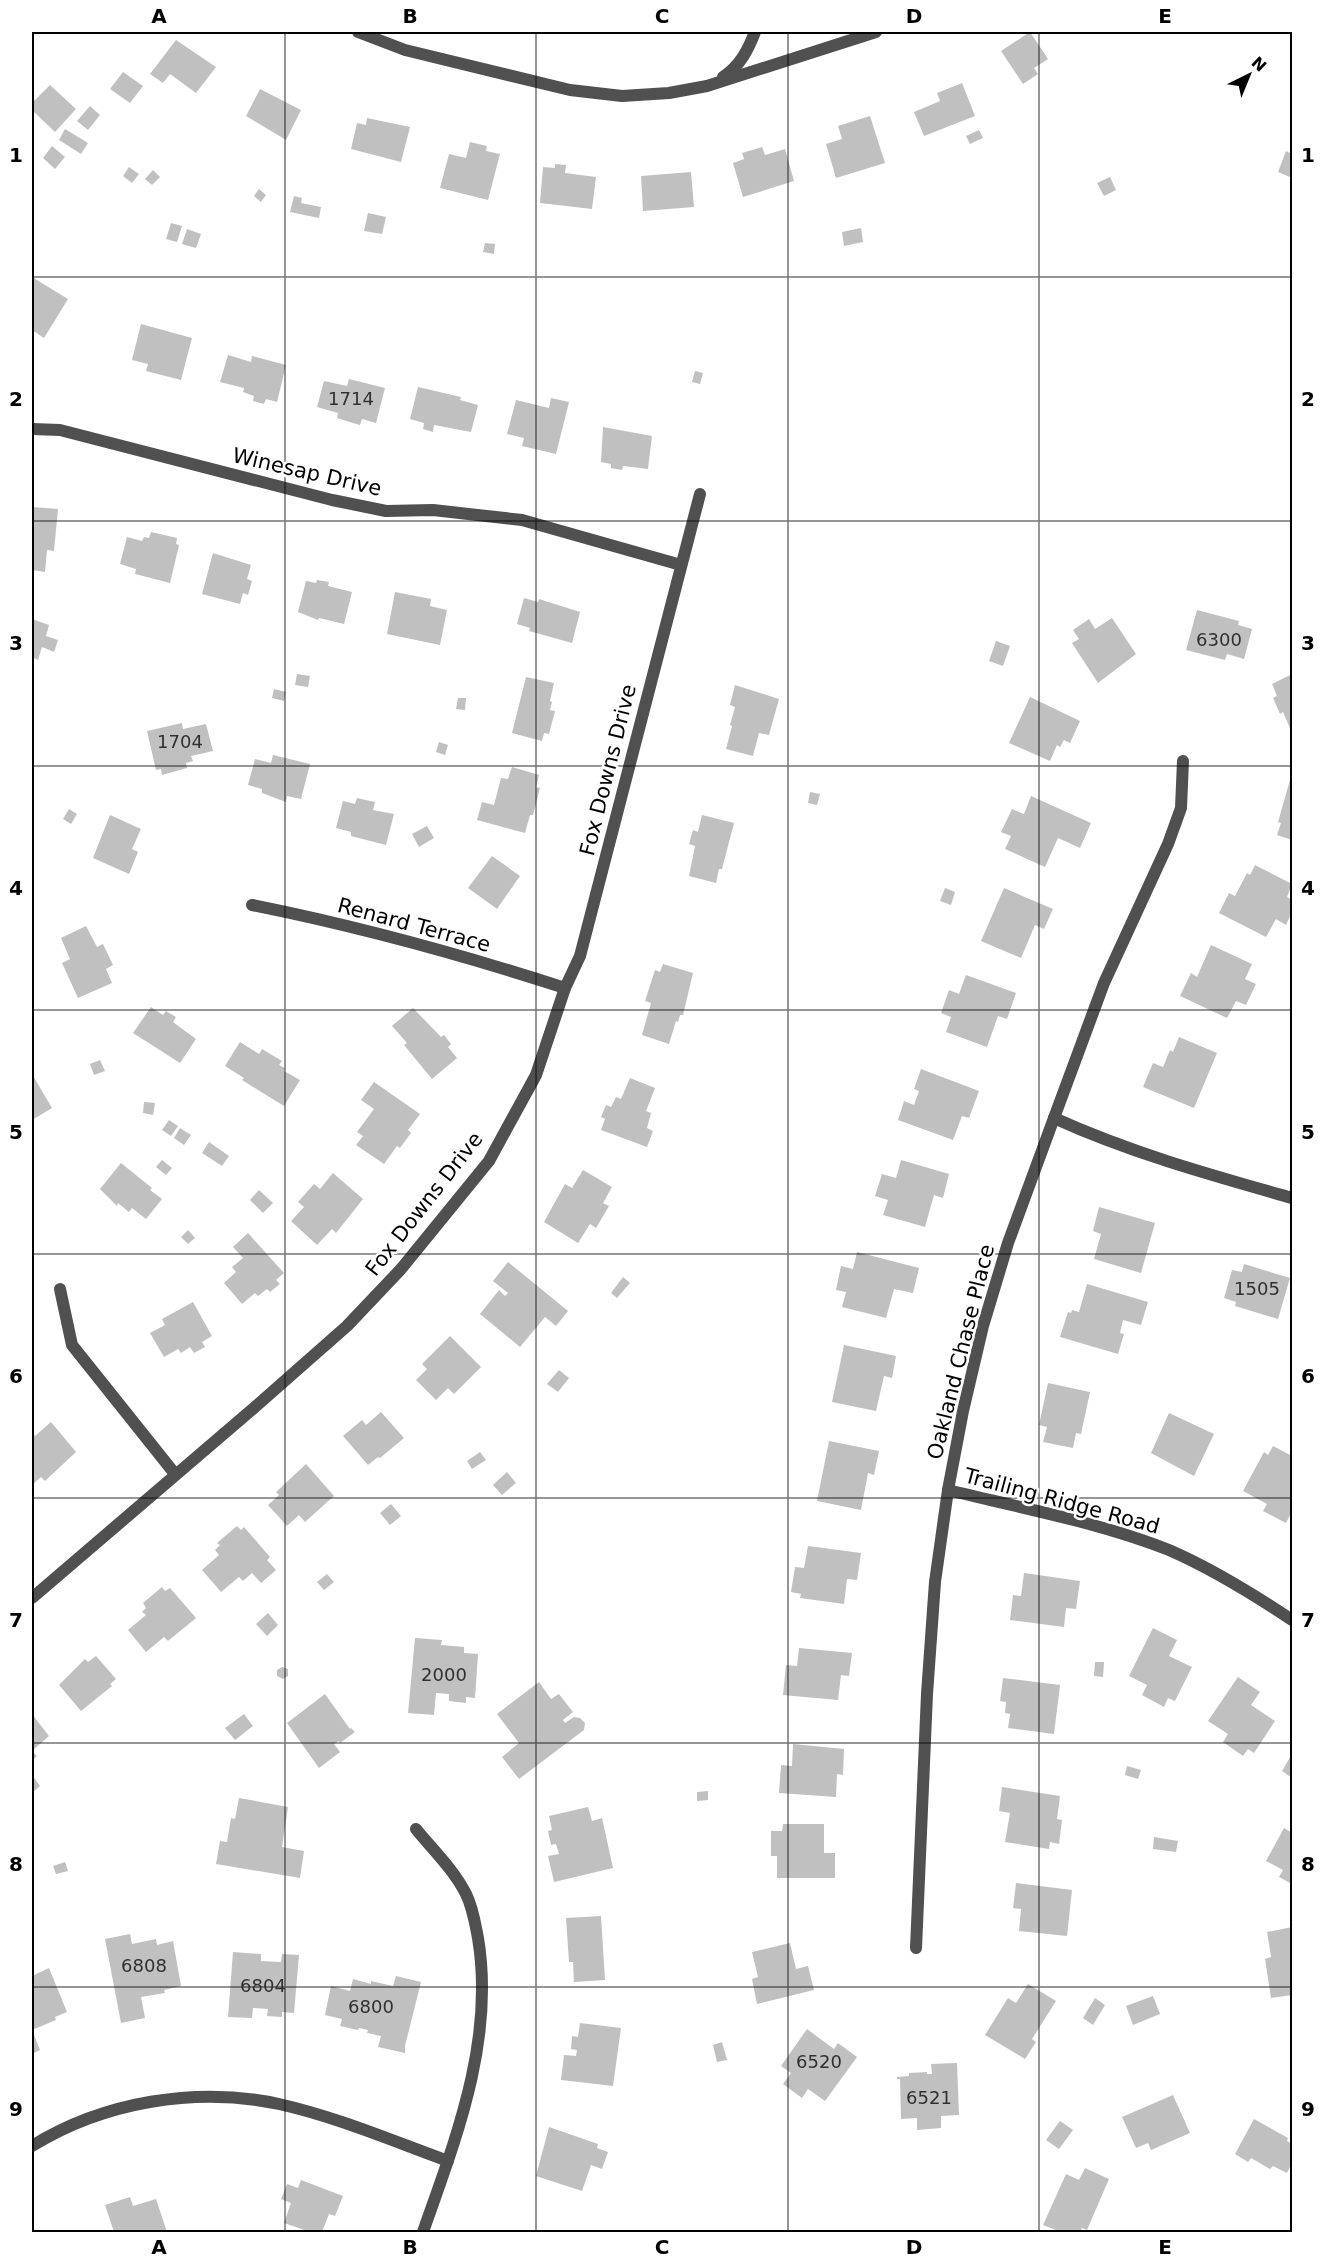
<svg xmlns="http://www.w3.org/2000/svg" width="1324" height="2264" viewBox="0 0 1324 2264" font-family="'DejaVu Sans',sans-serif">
<rect width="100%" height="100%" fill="#fff"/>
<!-- building -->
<g fill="#c0c0c0">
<polygon points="1030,32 1048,59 1034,68 1038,74 1023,84 1001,51"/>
<polygon points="176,40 216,67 196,93 170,74 163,83 150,74"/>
<polygon points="123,72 143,86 130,103 110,89"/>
<polygon points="962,83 975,116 924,136 914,112 940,101 937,93"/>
<polygon points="50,85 76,109 55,132 32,110 32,103"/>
<polygon points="260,89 301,110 286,140 246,116"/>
<polygon points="90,106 100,115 88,130 77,121"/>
<polygon points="870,116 885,163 836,178 826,144 842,139 838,126"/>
<polygon points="367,118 410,127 401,162 351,149 357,123 366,125"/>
<polygon points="65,129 88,143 81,154 59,140"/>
<polygon points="979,130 983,138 970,144 966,136"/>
<polygon points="470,142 487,146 486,151 500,154 488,200 440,188 449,154 466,158"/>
<polygon points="52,146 65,157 55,169 43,158"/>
<polygon points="762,147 765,155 785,149 794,181 743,197 733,163 744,159 742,153"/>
<polygon points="1286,151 1292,154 1292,178 1278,172"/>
<polygon points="555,164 566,165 565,173 596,177 592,209 540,203 543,167 555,168"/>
<polygon points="129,167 139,174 132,183 123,176"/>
<polygon points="153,170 160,177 152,185 145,179"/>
<polygon points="691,172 694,207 643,211 641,176"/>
<polygon points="1110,177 1116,190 1104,196 1097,183"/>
<polygon points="259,189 266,195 261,202 254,196"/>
<polygon points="294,196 302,198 301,203 321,207 319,218 290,212"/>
<polygon points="368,213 386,217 382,234 364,231"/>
<polygon points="171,223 182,226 177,242 166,239"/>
<polygon points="861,228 863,242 844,246 842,232"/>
<polygon points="187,229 201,234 196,248 182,244"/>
<polygon points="485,243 495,244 494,254 483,252"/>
<polygon points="32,277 68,299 44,338 32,330"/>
<polygon points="141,324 192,338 181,380 146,371 148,364 132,360"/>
<polygon points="228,355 251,362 252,356 286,365 277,402 266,399 264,404 253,401 254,396 243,392 244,388 220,382"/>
<polygon points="695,371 703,373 700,384 692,382"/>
<polygon points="349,379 385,388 376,423 362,419 360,425 353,423 337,418 338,413 317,407 324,381 347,386"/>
<polygon points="418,387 461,397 460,400 478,405 471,432 434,425 433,432 423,429 424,423 410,419"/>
<polygon points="551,398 569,402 556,454 522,446 524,438 507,434 516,400 549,408"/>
<polygon points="603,427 652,436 648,469 623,466 622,470 611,468 611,464 601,462"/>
<polygon points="32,507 58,509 54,551 47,550 45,572 32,570"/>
<polygon points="151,532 177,538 176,544 179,545 170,583 135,574 136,569 120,564 127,537 142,541 144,537 149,538"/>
<polygon points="213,553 251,565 247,579 252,581 248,595 243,593 240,604 202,594"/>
<polygon points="317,580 329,582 328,586 352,592 344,624 319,618 318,620 298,612 306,581 316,583"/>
<polygon points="395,592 431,599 430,606 447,610 440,645 387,634"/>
<polygon points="524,598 538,602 539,599 580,612 572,643 529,631 530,628 517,624"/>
<polygon points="1197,610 1239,621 1238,625 1252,629 1244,659 1227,654 1225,660 1186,650"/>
<polygon points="1112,618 1136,654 1098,683 1072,643 1079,639 1073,630 1089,619 1095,629"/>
<polygon points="32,619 49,625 46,636 58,640 54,652 42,647 38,660 32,657"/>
<polygon points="996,641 1010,646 1003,666 989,661"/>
<polygon points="297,674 310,676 308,687 295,685"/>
<polygon points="1292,674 1292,733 1283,712 1280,714 1273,698 1277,696 1272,684"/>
<polygon points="526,677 554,683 550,701 552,702 550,710 555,711 549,734 544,733 542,741 512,733"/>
<polygon points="735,685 779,699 769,735 759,733 753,756 726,749 732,726 730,725 735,707 730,705"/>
<polygon points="274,689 286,692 284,701 272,698"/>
<polygon points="1030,697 1080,721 1070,743 1064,740 1060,747 1057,745 1050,761 1009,743"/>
<polygon points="458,698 466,698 465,710 456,709"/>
<polygon points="182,723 183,729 206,724 213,751 191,756 193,761 186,763 187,768 162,775 161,769 156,770 147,731"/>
<polygon points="439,742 448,745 445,755 436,752"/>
<polygon points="273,755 310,764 301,799 287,796 286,802 262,793 262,789 248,785 255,759 271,763"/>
<polygon points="512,767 539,775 536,787 540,788 533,815 530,815 525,833 477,820 482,802 494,805 501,778 508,779"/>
<polygon points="1290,780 1292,781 1292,840 1277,835 1281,823 1278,822"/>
<polygon points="810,792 820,794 817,805 808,803"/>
<polygon points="1031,796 1091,823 1080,848 1058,838 1045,867 1005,849 1011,836 1001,832 1012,809 1024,814"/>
<polygon points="357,798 375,802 373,810 394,814 386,845 351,836 351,832 336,828 343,801 355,804"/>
<polygon points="69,809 77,814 71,824 63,819"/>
<polygon points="110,815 141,829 132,849 138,852 129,874 93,858"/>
<polygon points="702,815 734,823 722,869 719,869 716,883 689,876 695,846 689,844 693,830 698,832"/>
<polygon points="427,826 434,838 419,847 412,834"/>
<polygon points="492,856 520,876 497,909 468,888"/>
<polygon points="1255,865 1292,884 1287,897 1292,900 1292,912 1286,925 1276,919 1266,937 1219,913 1229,893 1235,896 1247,873 1250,875"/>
<polygon points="945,888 955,892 951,905 940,901"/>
<polygon points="1004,888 1053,909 1044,929 1035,925 1021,958 981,941"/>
<polygon points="86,926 97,947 103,944 113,965 106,969 112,983 78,998 62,963 70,959 61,938"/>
<polygon points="1211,945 1252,964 1245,979 1256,984 1246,1005 1236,1001 1227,1018 1180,996 1191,973 1197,977"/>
<polygon points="663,964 693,973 683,1015 680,1015 678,1022 676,1021 669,1044 642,1035 651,1003 645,1001 655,970 660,972"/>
<polygon points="966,975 1016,993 1007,1019 998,1016 987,1047 946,1032 951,1017 941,1013 949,990 959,994"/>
<polygon points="151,1007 163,1015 166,1011 176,1017 173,1022 196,1039 180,1063 133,1033"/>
<polygon points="413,1008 441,1037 444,1035 451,1044 448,1047 457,1058 432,1079 404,1045 407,1043 392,1026"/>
<polygon points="1179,1037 1217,1053 1194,1108 1143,1087 1153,1063 1163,1067 1170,1050 1173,1052"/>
<polygon points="240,1042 259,1054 262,1049 282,1061 279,1065 285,1068 284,1071 300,1080 284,1106 242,1080 244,1078 225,1066"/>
<polygon points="100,1060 105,1071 94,1075 90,1064"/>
<polygon points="921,1069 979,1091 969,1118 962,1116 953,1140 898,1120 904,1101 914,1105 919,1091 914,1089"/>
<polygon points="32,1074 52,1108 32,1120"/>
<polygon points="630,1078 655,1088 646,1111 651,1113 647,1128 653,1131 647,1147 601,1130 605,1119 601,1117 606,1105 611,1107 616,1097 621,1099"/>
<polygon points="374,1082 420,1114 408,1130 411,1133 400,1148 397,1146 384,1164 356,1145 363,1136 357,1132 374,1109 361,1100"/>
<polygon points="144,1102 155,1103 153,1115 143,1113"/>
<polygon points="169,1120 178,1126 171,1136 162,1130"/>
<polygon points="180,1128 191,1135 184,1145 174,1138"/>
<polygon points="209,1142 229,1156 222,1166 202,1153"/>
<polygon points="162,1160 172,1168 166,1175 156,1167"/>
<polygon points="901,1160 949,1174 943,1198 934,1195 925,1227 883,1215 888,1200 875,1196 882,1174 896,1178"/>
<polygon points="121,1163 152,1188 150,1190 162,1199 146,1219 132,1208 129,1212 118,1203 117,1206 100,1189"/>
<polygon points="583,1170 612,1187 603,1203 609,1206 596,1228 590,1224 578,1243 544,1222 565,1184 572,1188"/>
<polygon points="333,1173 363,1199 336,1233 332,1229 317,1245 291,1221 304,1207 298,1202 314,1184 320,1189"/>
<polygon points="259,1190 273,1203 263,1213 250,1200"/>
<polygon points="1099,1207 1155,1223 1141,1273 1094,1259 1101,1234 1093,1231"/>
<polygon points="188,1230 195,1238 188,1244 181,1237"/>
<polygon points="248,1233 284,1273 276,1280 280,1284 270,1292 267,1289 258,1296 255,1293 242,1304 224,1283 236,1272 232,1267 243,1258 233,1247"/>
<polygon points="857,1252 919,1268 913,1293 894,1289 886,1318 842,1307 846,1292 836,1290 841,1266 853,1269"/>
<polygon points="508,1262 568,1311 556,1326 545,1317 520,1347 480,1314 499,1290 505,1296 508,1293 493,1281"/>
<polygon points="1244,1264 1290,1278 1278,1319 1235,1306 1236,1302 1224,1298 1232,1270 1242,1272"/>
<polygon points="623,1277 630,1283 617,1298 611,1293"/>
<polygon points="1087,1284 1148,1302 1141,1325 1123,1320 1120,1333 1124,1334 1118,1354 1060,1337 1068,1312 1071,1313 1072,1310 1079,1312"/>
<polygon points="193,1302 212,1336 202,1342 205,1347 194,1353 190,1347 181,1353 178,1349 164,1357 150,1333 165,1325 162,1319"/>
<polygon points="450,1336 481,1367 454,1394 448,1388 436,1400 416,1380 427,1369 422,1364"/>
<polygon points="844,1345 896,1356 892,1378 884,1376 876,1411 832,1402"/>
<polygon points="559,1370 569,1378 558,1392 547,1384"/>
<polygon points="1048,1383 1090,1392 1081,1434 1076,1433 1073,1448 1043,1442 1047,1427 1039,1425"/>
<polygon points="381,1412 404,1438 380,1458 378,1457 368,1465 343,1436 362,1420 366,1425"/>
<polygon points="1169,1413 1214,1434 1194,1476 1151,1453"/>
<polygon points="51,1422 76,1452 45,1481 41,1477 32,1485 32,1432 35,1436"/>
<polygon points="829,1441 879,1451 874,1475 868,1473 861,1510 817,1501"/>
<polygon points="1273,1446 1292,1456 1290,1467 1292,1468 1292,1511 1286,1523 1263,1511 1267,1504 1243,1491 1264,1452 1268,1455"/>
<polygon points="480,1452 486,1460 472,1469 467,1461"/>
<polygon points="306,1464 334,1496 305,1522 299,1515 287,1526 268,1505 279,1495 276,1492"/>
<polygon points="507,1472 516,1483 502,1495 493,1485"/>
<polygon points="391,1504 401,1516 390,1525 380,1513"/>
<polygon points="237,1526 241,1530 244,1527 270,1557 267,1560 276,1570 261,1583 252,1573 243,1581 239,1577 221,1592 202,1570 219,1555 215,1550 220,1545 217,1543"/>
<polygon points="808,1546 861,1553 857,1580 847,1579 844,1604 800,1598 801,1594 791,1592 795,1567 804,1568"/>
<polygon points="1024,1573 1080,1581 1076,1609 1066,1608 1064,1627 1010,1620 1013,1595 1021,1596"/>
<polygon points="327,1574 334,1582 324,1590 317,1582"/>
<polygon points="162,1587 165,1591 170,1588 196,1618 168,1641 164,1637 146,1652 128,1630 146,1615 142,1612 146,1608 143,1603"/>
<polygon points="268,1613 278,1625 267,1636 256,1624"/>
<polygon points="1153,1628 1177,1640 1169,1656 1192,1667 1175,1701 1168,1698 1164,1707 1142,1695 1147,1685 1129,1676"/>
<polygon points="415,1638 442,1640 441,1645 464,1647 464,1653 478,1654 475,1698 466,1697 466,1703 449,1701 449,1694 436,1693 434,1715 408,1713"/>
<polygon points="799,1648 852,1653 849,1676 841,1675 838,1700 783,1695 786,1665 797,1666"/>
<polygon points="96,1656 116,1679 110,1684 112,1686 81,1711 59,1685 85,1659 88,1662"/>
<polygon points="1095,1662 1104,1662 1103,1677 1094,1676"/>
<polygon points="282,1667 288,1669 288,1676 283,1679 277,1676 277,1670"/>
<polygon points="1238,1677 1260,1692 1251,1705 1275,1721 1254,1753 1248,1749 1243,1756 1223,1742 1228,1734 1208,1721"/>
<polygon points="1003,1678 1060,1685 1054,1734 1008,1728 1010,1714 1005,1713 1006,1702 1000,1701"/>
<polygon points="539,1682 551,1699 559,1694 573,1712 563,1720 565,1723 574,1717 580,1718 585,1723 584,1730 519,1779 502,1757 519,1743 497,1714"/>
<polygon points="325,1694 350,1729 351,1728 355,1732 340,1743 339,1741 334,1744 340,1752 319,1768 287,1723"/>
<polygon points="32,1714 49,1736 32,1751 37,1756 32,1761"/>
<polygon points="244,1714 253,1726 235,1740 225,1728"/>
<polygon points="793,1744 844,1749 843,1775 837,1774 836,1797 779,1793 781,1765 792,1766"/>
<polygon points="1292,1754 1292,1778 1282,1771"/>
<polygon points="1127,1766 1141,1770 1138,1779 1125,1775"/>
<polygon points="32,1775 40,1786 32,1793"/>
<polygon points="1002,1787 1060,1796 1057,1819 1062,1820 1059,1844 1050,1842 1049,1849 1005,1842 1010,1813 999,1811"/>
<polygon points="708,1791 708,1800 697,1801 697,1792"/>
<polygon points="239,1798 288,1807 282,1847 304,1851 300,1878 216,1864 220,1841 227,1842 231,1818 235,1819"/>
<polygon points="588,1807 592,1821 602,1818 613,1868 554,1882 548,1856 559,1854 556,1844 551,1845 548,1831 552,1830 549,1816"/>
<polygon points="783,1824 824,1824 824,1853 835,1853 835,1878 777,1878 777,1856 771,1856 771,1831 782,1831"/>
<polygon points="1284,1828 1292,1833 1292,1884 1279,1877 1283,1870 1266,1861"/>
<polygon points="1154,1837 1178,1841 1176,1852 1153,1849"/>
<polygon points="65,1862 68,1871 56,1874 53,1866"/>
<polygon points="1016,1883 1072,1890 1067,1936 1019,1931 1021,1909 1013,1908"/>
<polygon points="601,1916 605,1980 574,1982 573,1962 569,1962 566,1918"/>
<polygon points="1292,1927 1292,1995 1271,1998 1265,1959 1271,1957 1267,1932"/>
<polygon points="130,1934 132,1944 156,1939 157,1945 173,1941 181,1986 164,1990 165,1993 141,1997 145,2018 121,2023 105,1939"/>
<polygon points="790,1943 796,1969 808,1966 814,1990 757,2004 752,1979 758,1977 752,1952"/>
<polygon points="233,1952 261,1954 261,1961 281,1962 282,1954 299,1955 294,2013 282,2012 282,2017 267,2016 268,2009 253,2008 252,2018 228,2017"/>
<polygon points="49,1968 67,2012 55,2017 56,2020 32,2030 32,1976"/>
<polygon points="396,1976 421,1982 405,2046 405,2053 378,2047 381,2036 367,2033 368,2030 359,2028 358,2030 340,2026 342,2019 325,2015 331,1986 350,1991 353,1979 371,1984 371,1981 393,1986"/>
<polygon points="1028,1984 1056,2001 1032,2039 1036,2042 1025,2059 985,2035 1008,1998 1016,2003"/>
<polygon points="1153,1996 1160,2014 1133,2025 1126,2006"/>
<polygon points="1095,1998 1105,2005 1093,2025 1083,2018"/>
<polygon points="580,2023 621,2028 613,2086 561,2080 564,2055 576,2056 577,2050 571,2049 572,2036 578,2037"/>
<polygon points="807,2029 834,2049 838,2043 857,2057 825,2101 808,2089 802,2098 783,2084 791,2073 781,2066"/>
<polygon points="32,2030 40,2050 32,2054"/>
<polygon points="722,2042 727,2060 717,2062 713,2045"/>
<polygon points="957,2063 959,2115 941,2116 941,2128 917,2130 917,2118 901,2119 900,2079 897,2079 897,2077 909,2076 909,2073 927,2072 927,2074 932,2074 931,2064"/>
<polygon points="1173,2095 1190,2133 1151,2150 1148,2143 1136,2148 1122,2117"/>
<polygon points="1254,2119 1288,2138 1287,2141 1292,2144 1292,2162 1287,2173 1273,2166 1270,2169 1251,2158 1248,2162 1235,2154"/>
<polygon points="1060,2121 1073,2130 1059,2149 1046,2140"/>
<polygon points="549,2127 598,2144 597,2148 608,2152 602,2169 591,2165 582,2191 536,2176"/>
<polygon points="1085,2168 1109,2179 1087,2230 1082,2228 1080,2232 1061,2232 1043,2225 1066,2174 1079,2180"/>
<polygon points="301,2180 343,2196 335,2216 329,2214 322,2232 310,2232 284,2223 291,2203 281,2199 287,2184 298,2188"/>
<polygon points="130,2197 133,2206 156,2199 167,2232 114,2232 105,2205"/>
</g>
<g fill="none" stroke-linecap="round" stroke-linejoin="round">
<!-- minor -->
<g stroke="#505050" stroke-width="12">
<polyline points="358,32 405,50 570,90 622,96 669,93 707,86 876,32"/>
<path d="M723 77C740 66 748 50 755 32"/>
<polyline points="32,429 60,430 332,500 386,511 433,510 522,520 681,565"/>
<path d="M252 905C357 926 463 955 565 988"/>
<path d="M1054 1118C1131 1153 1211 1175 1292 1198"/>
<polyline points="60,1289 72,1345 175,1474"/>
<path d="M948 1490C1021 1508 1098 1522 1169 1550 1213 1569 1253 1594 1292 1620"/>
<polyline points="32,1598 255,1407 347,1326 401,1269 489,1161 536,1075 565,988 580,956 700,494"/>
<path d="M416 1829C433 1850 454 1870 466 1894 473 1908 475 1923 478 1938 495 2040 456 2138 423 2232"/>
<polyline points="916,1948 927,1694 935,1582 948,1490 963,1411 983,1326 1008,1243 1054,1118 1104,983 1168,844 1181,808 1183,761"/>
<path d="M32 2146C103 2102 196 2086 279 2104 337 2117 393 2141 448 2161"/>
</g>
</g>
<!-- grid -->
<path fill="none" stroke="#000" stroke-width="1.5" stroke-opacity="0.55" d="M285 32V2232M536 32V2232M788 32V2232M1039 32V2232M32 277H1292M32 521H1292M32 766H1292M32 1010H1292M32 1254H1292M32 1498H1292M32 1743H1292M32 1987H1292"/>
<g text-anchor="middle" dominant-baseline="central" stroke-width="5" stroke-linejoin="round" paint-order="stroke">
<!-- number labels -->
<g font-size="18" fill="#303030">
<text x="351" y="398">1714</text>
<text x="1219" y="639">6300</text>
<text x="180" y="741">1704</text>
<text x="1257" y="1288">1505</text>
<text x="444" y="1674">2000</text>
<text x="144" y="1965">6808</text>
<text x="263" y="1985">6804</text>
<text x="371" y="2006">6800</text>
<text x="819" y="2061">6520</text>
<text x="929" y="2097">6521</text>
</g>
<!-- street labels -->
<g font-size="21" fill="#000" stroke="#fff">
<text transform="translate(307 472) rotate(13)">Winesap Drive</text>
<text transform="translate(608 770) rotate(-76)">Fox Downs Drive</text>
<text transform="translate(414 925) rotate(15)">Renard Terrace</text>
<text transform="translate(424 1204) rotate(-52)">Fox Downs Drive</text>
<text transform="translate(961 1352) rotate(-76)">Oakland Chase Place</text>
<text transform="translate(1062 1501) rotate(15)">Trailing Ridge Road</text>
</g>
</g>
<!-- border -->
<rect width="1324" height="2264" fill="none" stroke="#ffffff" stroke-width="66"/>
<!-- north arrow -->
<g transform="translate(1249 75) rotate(43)" stroke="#ffffff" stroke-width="4.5" paint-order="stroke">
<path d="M0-4.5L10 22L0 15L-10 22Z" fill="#000000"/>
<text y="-9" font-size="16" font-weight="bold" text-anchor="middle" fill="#000000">N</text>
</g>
<rect x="33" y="33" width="1258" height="2198" fill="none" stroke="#000" stroke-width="2"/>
<g font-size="20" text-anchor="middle" font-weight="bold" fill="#000">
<text x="159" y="23">A</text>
<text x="410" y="23">B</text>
<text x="662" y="23">C</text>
<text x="914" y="23">D</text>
<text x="1165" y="23">E</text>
<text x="16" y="162">1</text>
<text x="1308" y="162">1</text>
<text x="16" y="406">2</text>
<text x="1308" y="406">2</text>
<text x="16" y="650">3</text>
<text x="1308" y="650">3</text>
<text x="16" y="895">4</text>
<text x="1308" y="895">4</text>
<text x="16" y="1139">5</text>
<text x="1308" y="1139">5</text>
<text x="16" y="1383">6</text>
<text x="1308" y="1383">6</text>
<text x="16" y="1627">7</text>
<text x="1308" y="1627">7</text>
<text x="16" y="1871">8</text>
<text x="1308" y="1871">8</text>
<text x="16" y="2116">9</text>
<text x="1308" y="2116">9</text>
<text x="159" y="2254">A</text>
<text x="410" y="2254">B</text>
<text x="662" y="2254">C</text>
<text x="914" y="2254">D</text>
<text x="1165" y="2254">E</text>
</g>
</svg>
